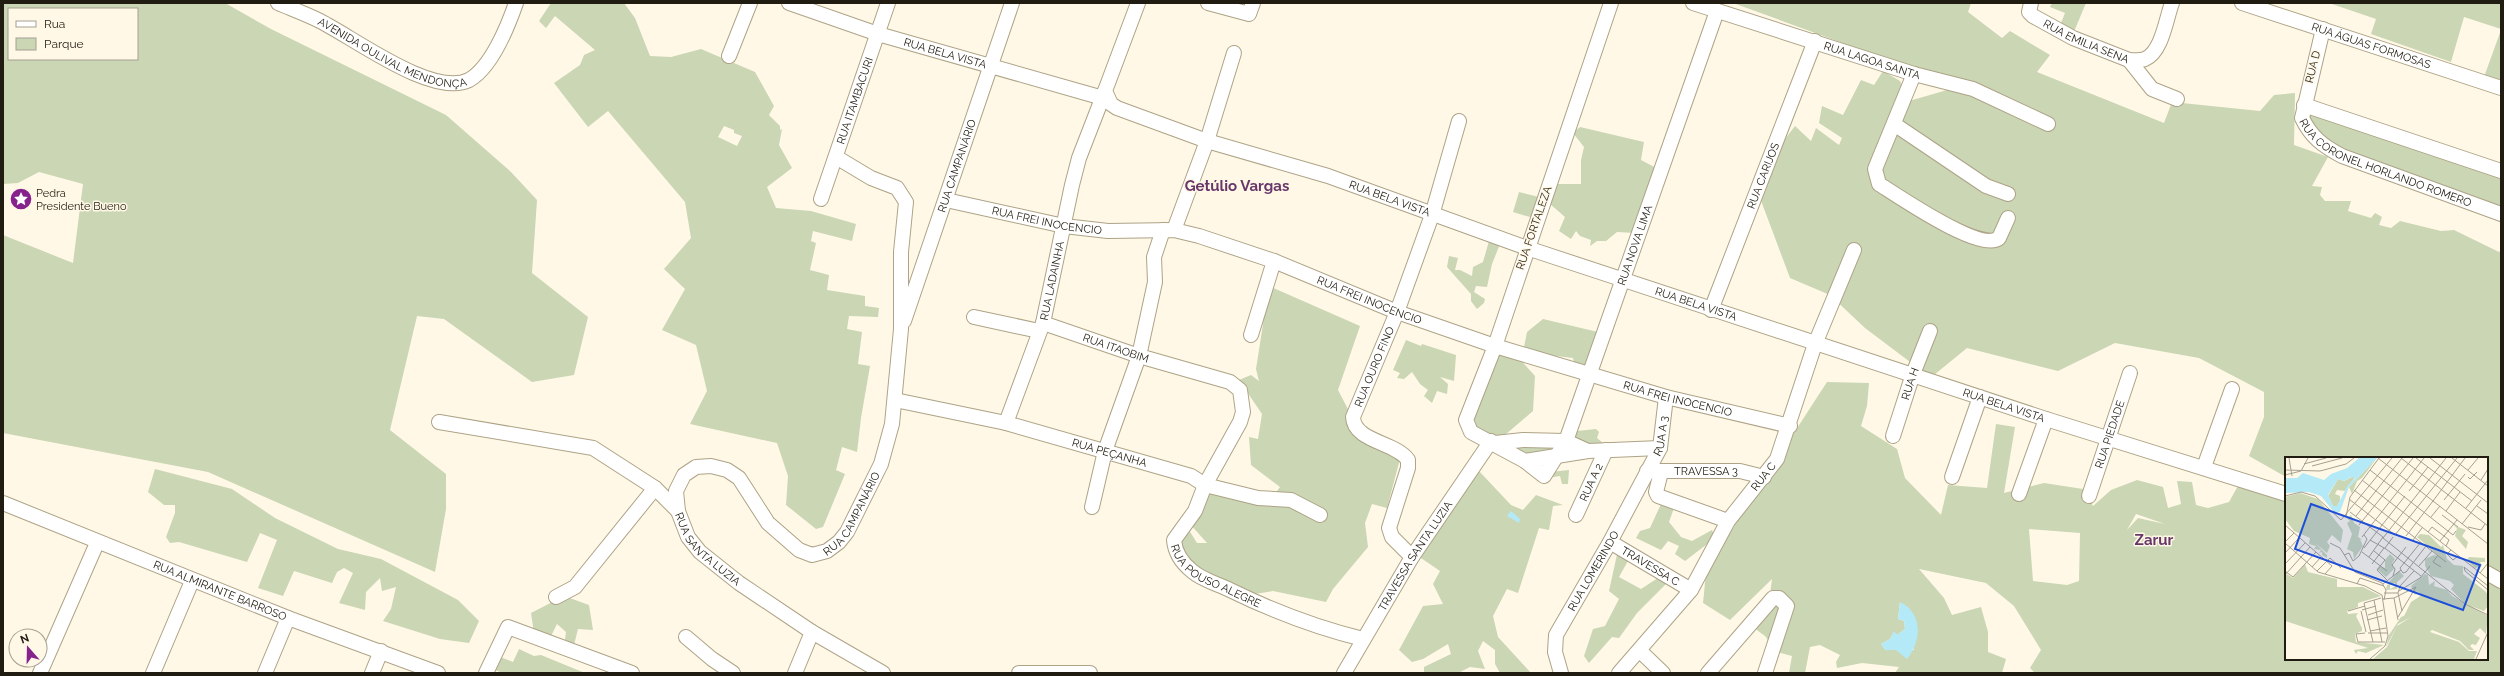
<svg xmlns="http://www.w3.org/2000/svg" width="2504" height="676" viewBox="0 0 2504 676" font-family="Raleway,sans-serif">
<rect width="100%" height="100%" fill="#fff8e6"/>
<!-- green -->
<g fill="#cad6b4" fill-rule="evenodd">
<path d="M3 3H225L271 29 446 115 511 172 537 200 532 273 588 317 574 375 532 382 444 319 417 316 390 430 446 474V509L435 572 208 472 3 433V235L73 263 83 184 39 172 18 183 3 184ZM9 9H137V59H9Z"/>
<path d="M551 3H624L635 18 650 56 671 57 701 49 755 72 774 106 769 115 780 126V130L782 129 779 145 792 168 767 187 776 208 811 211 856 224 852 241 813 231 811 241 816 243 810 270 829 275 827 290 865 296V306L879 308 878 317 849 316 847 329 862 332 858 364 870 366 861 418 857 452 842 447 836 470 845 474 823 527 816 529 786 505 788 476 777 443 690 424 707 391 696 345 662 330 685 289 664 269 691 238 685 202 608 111 588 127 554 83 580 65 584 55 595 50 555 16 546 28 539 21ZM724 126 734 130V133L742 136 737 146 718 137Z"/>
<polygon points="1733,3 1971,3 1968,12 2002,38 2010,31 2050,55 2037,72 2164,123 2172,102 2260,111 2274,95 2295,93 2294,145 2328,157 2312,186 2322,187 2320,195 2325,201 2351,201 2348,211 2371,218 2375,213 2382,217 2379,225 2391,228 2400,221 2441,231 2454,230 2499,252 2501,250 2501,576 2487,566 2487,458 2286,458 2286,477 2249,456 2264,417 2264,392 2199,358 2115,343 2058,371 1967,348 1934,375 1922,371 1865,328 1830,295 1790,278 1757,190 1776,151 1795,126 1811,141 1816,128 1839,145 1842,138 1819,123 1822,106 1843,115 1861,80 1874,85 1883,71 1900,81 1909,101 1961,86"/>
<polygon points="2052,3 2086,3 2073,34 2059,28 2065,13 2050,7"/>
<polygon points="2329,3 2501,3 2501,29 2464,17 2451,62 2371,34 2376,19"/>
<polygon points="2501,30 2501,82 2484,77"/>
<path d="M2308 111 2501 178V208L2335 146C2321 137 2307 130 2308 111Z"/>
<polygon points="1580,127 1644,142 1641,160 1660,170 1635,233 1617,232 1606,241 1597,241 1590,246 1591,240 1580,236 1576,231 1571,239 1559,231 1565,217 1549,203 1556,184 1581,184 1581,160 1584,147 1573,133"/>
<polygon points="1519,192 1539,197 1533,218 1513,212"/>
<polygon points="1489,241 1500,244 1492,264 1487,287 1476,286 1474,292 1485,299 1484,303 1477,309 1471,301 1471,294 1447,267 1449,256 1458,258 1455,270 1460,270 1472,276 1473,267 1483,262"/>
<polygon points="1269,286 1360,326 1338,390 1350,413 1347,426 1400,459 1387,508 1372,504 1365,523 1368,547 1333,589 1326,602 1273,591 1249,595 1197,569 1181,552 1178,540 1187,527 1197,543 1207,543 1190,524 1207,489 1274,495 1280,487 1251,465 1249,437 1258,439 1262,414 1239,380 1251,375 1259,381 1256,369"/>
<polygon points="1543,319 1598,332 1591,371 1575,367 1573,358 1523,352 1527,332"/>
<polygon points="1406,340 1421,346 1422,344 1456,355 1454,381 1440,377 1448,384 1447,394 1437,391 1432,403 1424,396 1428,390 1420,384 1412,372 1404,379 1397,378 1400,373 1393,370"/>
<polygon points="1498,351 1517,356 1535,376 1533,411 1499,440 1471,424"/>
<path d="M1827 382 1869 383 1867 406 1861 426 1897 449 1905 478 1941 515 1948 485 1987 488 1996 424 2015 427 2004 493 2044 483 2083 489 2093 506 2111 490 2137 480 2163 487 2168 508 2181 504 2177 481 2192 482 2196 505 2208 508 2229 502 2239 484 2286 497V659H2487V582L2501 588V673H2035L2030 668 2041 650 2014 606 1986 583 1919 569 1944 598 1952 615 1981 607 1988 632V652L2006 659 2002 673H1895L1899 667 1862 663 1837 668 1836 662 1840 655 1820 645 1810 647 1805 673H1789L1792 656 1777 652 1765 636 1754 628 1768 610 1772 579 1730 620 1703 603 1706 573 1751 499ZM2136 514 2165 524 2138 518 2127 530ZM2029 529 2080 533 2079 581 2067 585 2033 581ZM1900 602 1914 650 1885 649 1881 644 1890 639 1894 632 1897 635 1905 629 1904 621 1898 619Z"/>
<polygon points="1596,429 1599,432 1597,438 1603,443 1599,448 1568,439 1577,431"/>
<polygon points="1550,443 1554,454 1525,458 1503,446"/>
<polygon points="155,469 232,489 275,518 338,549 381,559 458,600 479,621 469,643 440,639 383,621 391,609 396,587 382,591 380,578 366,592 365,610 339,603 353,573 344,568 337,572 332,583 294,571 283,596 258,588 277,540 260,533 247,562 179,542 170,543 166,537 175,513 175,505 164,505 148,492"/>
<polygon points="1478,470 1511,505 1523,510 1536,495 1563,505 1553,506 1549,530 1539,528 1518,593 1507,589 1493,616 1498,637 1531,673 1500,673 1495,664 1495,650 1483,641 1478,651 1485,669 1470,667 1458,673 1424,673 1424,667 1451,654 1448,644 1423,659 1412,662 1399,650 1423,606 1443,604 1433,584 1440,571 1418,556"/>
<polygon points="1569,470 1568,484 1562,484 1560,476 1548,478 1551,472"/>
<polygon points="1661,504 1674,508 1669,522 1681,537 1692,541 1712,530 1715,538 1685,561 1675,554 1679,546 1668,541 1661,550 1636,538 1640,531 1650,528"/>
<polygon points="1618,550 1629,559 1619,577 1641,589 1658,578 1668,582 1637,613 1619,638 1612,637 1589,663 1584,656 1593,629 1605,626 1619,599 1609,591"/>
<polygon points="564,596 589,605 593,630 578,629 573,649 564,646 566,632 557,624 551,636 534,633 531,613"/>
<polygon points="519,649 534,656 541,655 585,673 503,673 495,670 500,657 513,662"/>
</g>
<!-- water -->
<g fill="#b4eaf7">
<polygon points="1511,511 1520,519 1519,523 1507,516"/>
<path d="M1900 602C1923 613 1922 641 1907 659L1896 650H1885L1881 644 1890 639 1894 631 1897 635 1905 629 1904 621 1898 619Z"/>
</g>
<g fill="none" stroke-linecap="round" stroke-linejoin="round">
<!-- minor casing -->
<g stroke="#aea386" stroke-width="16">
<g id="minor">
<path id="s1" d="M278 3C292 9 306 14 320 21 354 38 433 98 469 80 491 68 508 26 516 3"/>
<path id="s2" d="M789 3 878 34 1103 98"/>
<path id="s3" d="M1138 3 1105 91 1111 104 1117 108 1207 141 1328 176 1527 248 2046 419 2286 494"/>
<polyline points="1208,3 1249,14 1253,3"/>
<path id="s4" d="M1611 3 1495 346 1466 420 1471 432 1525 461 1544 476 1566 441 1717 11"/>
<path id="s5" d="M1693 3 1914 74 1973 89 2048 124"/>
<path id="s6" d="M2031 3 2029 12 2033 16 2073 38 2129 60C2134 60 2140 61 2145 59 2162 52 2166 19 2172 3"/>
<path id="s7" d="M2242 3 2501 88"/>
<path id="s8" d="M2323 29 2302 118C2311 137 2323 146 2342 156L2501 214"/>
<polyline points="729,56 750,3"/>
<polyline points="2129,60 2152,89 2177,99"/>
<path d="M1914 74 1875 169 1879 184C1898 196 1981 253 1999 238L2008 218"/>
<polyline points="2304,105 2501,171"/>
<polyline points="1894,124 1986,186 2008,194"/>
<path id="s9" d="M821 199 888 3"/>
<path id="s10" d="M946 200 1064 226 1108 231 1174 230 1199 236 1274 261 1397 312 1495 346 1666 397 1790 426"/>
<polyline points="1174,230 1207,141 1234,53"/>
<path id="s11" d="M1711 310 1815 41"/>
<polyline points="974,317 1039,331"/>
<path id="s12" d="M904 321 1012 3"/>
<path id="s13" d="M1043 323 1139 356 1230 382 1240 390 1243 412 1240 422 1205 485 1195 511 1174 540C1175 552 1182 563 1192 571 1202 580 1218 584 1230 590 1275 612 1314 627 1363 639"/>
<polyline points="1251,335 1274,261"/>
<path id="s14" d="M895 400 1006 423 1191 476 1205 485 1258 498 1291 500 1320 515"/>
<path id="s15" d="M439 422 593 448 655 488 678 511 688 537 700 552 739 583 812 632 883 673"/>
<path id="s16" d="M1006 423 1043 323 1072 185 1079 158 1105 91"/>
<path id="s17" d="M1893 436 1913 374 1930 331"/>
<polyline points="1495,443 1523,440 1566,441 1588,451 1660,448"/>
<polyline points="1525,461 1588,451"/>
<polyline points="2204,467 2232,389"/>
<path id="s18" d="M1647 471H1740L1764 477"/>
<polyline points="1661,472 1656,492 1658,496 1728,521"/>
<polyline points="1952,477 1980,397"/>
<polyline points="2019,494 2046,419"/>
<path id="s19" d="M2089 496 2130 373"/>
<path id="s20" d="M3 503 288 618 438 673"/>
<polyline points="1092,507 1105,451 1139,356 1155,282 1154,257 1163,230"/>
<path id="s21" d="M678 511 676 491 684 475 696 467 711 466 727 470 739 478 768 523 799 550 812 555 827 551 839 542 847 532 881 464 892 424 901 329V252L906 202 897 188 871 178 836 157"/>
<path id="s22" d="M1576 515 1606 450"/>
<path id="s23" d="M1610 542 1691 590"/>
<path id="s24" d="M1412 557 1392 537 1389 528 1408 468V460C1396 442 1354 442 1353 417L1397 312 1432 215 1459 121"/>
<polyline points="2487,573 2501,581"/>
<polyline points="556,597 575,587 655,488"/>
<polyline points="686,637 712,659 733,673"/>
<polyline points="1640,651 1663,673"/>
<polyline points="40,673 97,543"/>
<polyline points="153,673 192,581"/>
<polyline points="265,673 288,618"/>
<polyline points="372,673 381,651"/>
<polyline points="486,673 508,627 632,673"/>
<polyline points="795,673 812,632"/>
<polyline points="1019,673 1090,673"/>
<path id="s25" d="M1344 673 1412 557 1491 441"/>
<path id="s26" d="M1561 673 1555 652 1556 635 1610 542 1660 448 1666 397"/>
<path id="s27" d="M1619 673 1691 590 1728 521 1777 459 1815 344 1854 250"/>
<polyline points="1708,673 1767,605 1773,598 1779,598 1787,606 1765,673"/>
</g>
</g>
<!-- minor -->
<use href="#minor" stroke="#fff" stroke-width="14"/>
</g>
<!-- icons -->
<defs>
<g id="sight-disc" transform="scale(1.15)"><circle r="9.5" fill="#86228b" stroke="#fff8e6"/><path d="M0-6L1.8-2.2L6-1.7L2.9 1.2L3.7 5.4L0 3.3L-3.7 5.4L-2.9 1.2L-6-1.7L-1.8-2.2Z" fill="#fff"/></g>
</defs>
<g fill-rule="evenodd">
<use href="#sight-disc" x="21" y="199"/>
</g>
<g text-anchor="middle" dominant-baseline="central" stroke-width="3" stroke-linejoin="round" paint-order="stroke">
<!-- street labels -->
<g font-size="11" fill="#201c11" stroke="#fff8e6">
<text stroke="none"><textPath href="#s6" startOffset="74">RUA EMILIA SENA</textPath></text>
<text stroke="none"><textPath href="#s7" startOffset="136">RUA ÁGUAS FORMOSAS</textPath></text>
<text stroke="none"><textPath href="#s1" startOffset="126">AVENIDA OULIVAL MENDONÇA</textPath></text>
<text stroke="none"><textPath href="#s2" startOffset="164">RUA BELA VISTA</textPath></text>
<text stroke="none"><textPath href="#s5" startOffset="188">RUA LAGOA SANTA</textPath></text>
<text transform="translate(2313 67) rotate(-76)">RUA D</text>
<text stroke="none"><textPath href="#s9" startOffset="104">RUA ITAMBACURI</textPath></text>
<text stroke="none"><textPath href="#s8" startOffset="189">RUA CORONEL HORLANDO ROMERO</textPath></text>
<text stroke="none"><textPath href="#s12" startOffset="164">RUA CAMPANÁRIO</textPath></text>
<text stroke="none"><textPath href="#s11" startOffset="144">RUA CARIJOS</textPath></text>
<text stroke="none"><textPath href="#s3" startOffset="403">RUA BELA VISTA</textPath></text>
<text stroke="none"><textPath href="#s10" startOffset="103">RUA FREI INOCENCIO</textPath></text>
<text transform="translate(1534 228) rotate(-71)">RUA FORTALEZA</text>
<text stroke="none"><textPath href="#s4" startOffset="789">RUA NOVA LIMA</textPath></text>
<text stroke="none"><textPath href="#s16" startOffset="150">RUA LADAINHA</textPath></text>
<text stroke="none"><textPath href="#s10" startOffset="439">RUA FREI INOCENCIO</textPath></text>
<text stroke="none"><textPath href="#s3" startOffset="727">RUA BELA VISTA</textPath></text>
<text stroke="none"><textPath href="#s13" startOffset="77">RUA ITAOBIM</textPath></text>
<text stroke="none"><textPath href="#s24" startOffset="236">RUA OURO FINO</textPath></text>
<text stroke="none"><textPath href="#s17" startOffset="55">RUA H</textPath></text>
<text stroke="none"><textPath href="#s10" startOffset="763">RUA FREI INOCENCIO</textPath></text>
<text stroke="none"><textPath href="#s3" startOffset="1051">RUA BELA VISTA</textPath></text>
<text stroke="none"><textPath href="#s26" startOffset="265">RUA A 3</textPath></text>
<text stroke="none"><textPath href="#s19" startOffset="65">RUA PIEDADE</textPath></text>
<text stroke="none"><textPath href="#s14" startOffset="221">RUA PEÇANHA</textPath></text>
<text stroke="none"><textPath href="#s18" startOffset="59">TRAVESSA 3</textPath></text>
<text stroke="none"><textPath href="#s27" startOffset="245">RUA C</textPath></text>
<text stroke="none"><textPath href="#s22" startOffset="36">RUA A 2</textPath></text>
<text stroke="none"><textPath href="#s21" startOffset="268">RUA CAMPANÁRIO</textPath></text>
<text stroke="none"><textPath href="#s15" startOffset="312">RUA SANTA LUZIA</textPath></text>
<text stroke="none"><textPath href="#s25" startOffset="137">TRAVESSA SANTA LUZIA</textPath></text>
<text stroke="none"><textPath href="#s23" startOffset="47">TRAVESSA C</textPath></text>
<text stroke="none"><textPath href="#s26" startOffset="113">RUA LOMERINDO</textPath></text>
<text stroke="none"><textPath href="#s13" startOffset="436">RUA POUSO ALEGRE</textPath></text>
<text stroke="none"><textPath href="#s20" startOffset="234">RUA ALMIRANTE BARROSO</textPath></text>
</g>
<!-- poi labels -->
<g font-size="11" fill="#201c11" stroke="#fff8e6" text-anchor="start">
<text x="36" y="193">Pedra<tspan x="36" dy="13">Presidente Bueno</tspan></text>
</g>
<!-- district labels -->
<g font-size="15" font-weight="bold" fill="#68376a" stroke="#fff8e6">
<text x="1237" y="186">Getúlio Vargas</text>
<text x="2154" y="540">Zarur</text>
</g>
</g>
<!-- overview -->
<g transform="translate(2285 457)">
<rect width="203" height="203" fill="#fff8e6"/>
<path d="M92 1 77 21 72 24 67 37 64 30ZM67 20H70L60 34 52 33 50 37 55 39V44L52 49H48L43 39 53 22 59 24ZM15 36 33 42 58 73 56 86 47 78 42 85 45 89 42 96 30 86 42 98V101L37 98V95L34 96 36 93 29 92 31 89 24 87 25 81 9 74 0 62V40ZM66 58 69 66 75 70 73 80 78 83 75 82 78 89 69 102 68 95 62 92 67 77 62 66 65 64 62 61ZM168 68 181 73 177 79 183 85 181 92 170 79 172 71ZM135 77 144 78 156 90 158 88 162 102 169 108 178 109V117L200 134 203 138V149L199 154 180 147 166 132 169 128 165 124 146 119 140 109V102L149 98 155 100 132 80ZM105 97 110 102 107 106 109 112 101 120 92 112 95 109 100 111V103ZM184 100 200 101V105H195L197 108 193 114 194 110 190 111 182 103ZM20 107 23 115 52 122V130H78L96 139 73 146V150L62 154 63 157 73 156 71 159 77 171V174L70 177 71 185 99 188 81 196 73 194 71 197 69 193 83 191 0 164V120L2 117 8 121ZM114 114 119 119 112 125V132L101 133 102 128 105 127V132L111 129 110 126 105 127 104 125ZM140 117 143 118 144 128 150 124 149 129 162 133 167 139 203 159 201 177 195 171 189 177 195 181 191 188 187 187 185 189 189 193H184L175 184 170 182 147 173 145 175 174 185 184 194H192L189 202H88L102 190 112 169 126 160 113 167 101 190 104 178 116 160 119 159 126 145 137 138 132 134 130 138 126 129Z" fill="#cad6b4"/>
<path d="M74 1H92L64 30 55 55H49L36 39 24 35 0 36V21H12L18 16 39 23 46 17 62 11ZM66 20 70 21 63 28 52 49H48L43 38 53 22 59 24Z" fill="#b4eaf7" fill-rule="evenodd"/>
<path fill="none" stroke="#a6a091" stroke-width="1" d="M4 1 7 19M93 1 203 87M116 1 203 69M131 1 156 20M145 1 203 46M161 1 98 81 180 147 203 158M167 1 203 29M19 7 41 1M27 9 57 1M0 13 35 14 61 7 69 1M85 13 168 78 171 74M183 13 193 1M0 18 16 14 23 1M156 20 187 44M183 20 185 22 192 15M77 23 203 122M196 23 203 12M69 33 161 105M124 34 143 10M0 39 16 35 30 39 56 63 107 1M64 42 110 78 172 1M159 43 180 17M148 44 180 1M192 49 203 57M181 51 203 23M161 54 175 35M65 55 98 80M157 58 173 70M71 59 117 1M61 60 65 40 94 1M146 60 155 49M177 67 196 43M0 68 47 109 40 117M74 68 128 1M183 70 196 73 200 67M143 75 147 70 159 79 164 83 161 89M121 79 148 44M77 80 139 1M85 83 101 92 136 119M128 83 137 71M155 84 172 63M0 85 9 76M0 86 33 115 80 129 97 138 103 179 100 189 85 202M45 86 55 91 70 115 97 126 101 133 99 143M79 91 120 39M100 91 108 80M166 93 162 97 168 103 173 99M89 94 100 103 92 113 102 123M77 95 102 114M0 96 14 81M59 98 64 96 68 104 74 99 82 82 79 78M153 98 148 105 156 110M84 100 98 80M0 107 20 86M87 107 99 91M134 109 147 94M27 110 36 100M179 110 180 114 203 133M179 110 203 129M116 113 118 116 121 115 141 89M116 113 115 111 136 85M0 114 8 120 31 95M32 114 45 101 56 111M195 116 203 106M0 118 25 90M108 119 110 112 107 108 121 90M72 127 75 121 99 129M98 127 116 113M114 134 135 121 145 109M99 136H113M109 141 113 163M98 142 109 141 131 130M89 143 97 185M77 153 91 149M63 154 80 149M76 154 81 175M117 154 113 136 115 129 129 114M83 158 98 153M113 160 131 130M82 163 97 159M85 174 101 171M80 176 71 177 73 185H100M83 176H102M88 185 79 146 96 141M191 202 203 175"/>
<path fill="#1d4ed8" fill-opacity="0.15" stroke="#1d4ed8" stroke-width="2" d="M26 47 195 108 178 153 10 92Z"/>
<rect width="203" height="203" fill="none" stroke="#201c11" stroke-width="2"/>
</g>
<!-- border -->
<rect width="2504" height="676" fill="none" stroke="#201c11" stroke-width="8"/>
<!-- legend -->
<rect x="8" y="8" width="130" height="52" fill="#fff8e6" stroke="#a6a091"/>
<rect x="16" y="21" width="20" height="6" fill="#ffffff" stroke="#a6a091"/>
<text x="44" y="28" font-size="12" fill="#201c11">Rua</text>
<rect x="16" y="38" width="20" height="12" fill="#cad6b4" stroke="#a6a091"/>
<text x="44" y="48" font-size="12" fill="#201c11">Parque</text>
<!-- north arrow -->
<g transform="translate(28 648) rotate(340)"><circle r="19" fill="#fff8e6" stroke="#a6a091"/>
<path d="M0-3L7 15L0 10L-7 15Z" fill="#86228b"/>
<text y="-6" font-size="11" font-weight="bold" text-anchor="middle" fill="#201c11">N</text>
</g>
</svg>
